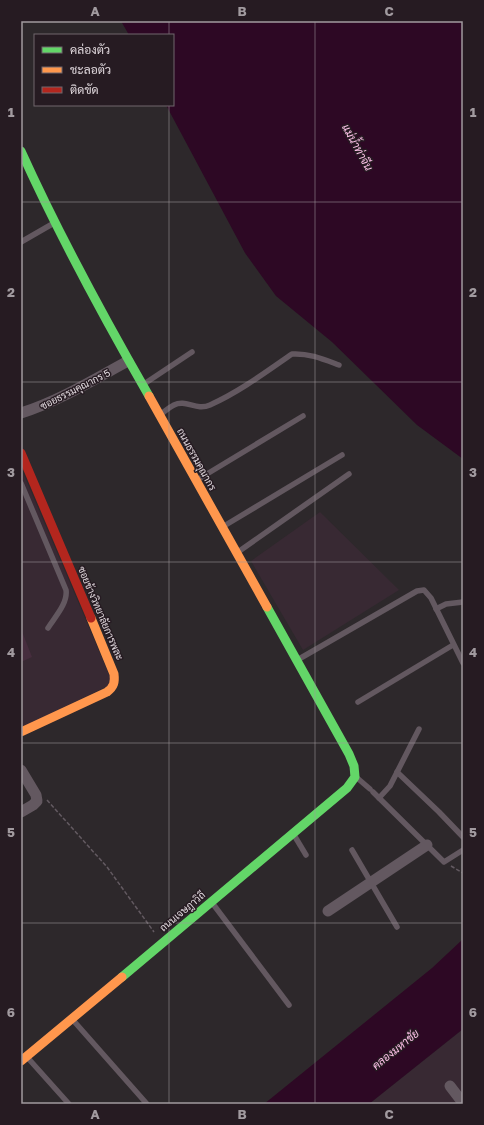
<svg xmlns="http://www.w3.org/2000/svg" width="484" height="1125" viewBox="0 0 484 1125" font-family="'Golos Text',Sarabun,sans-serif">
<rect width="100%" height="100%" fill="#2d282b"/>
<!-- built -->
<g fill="#382933">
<polygon points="21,468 111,679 110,685 21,728"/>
<polygon points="320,512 399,590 303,650 251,561"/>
<polygon points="463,1029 463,1104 369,1104"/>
</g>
<!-- green -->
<polygon fill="#462d3e" points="21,629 32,657 21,662"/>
<!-- water -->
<g fill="#2d0824">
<polygon points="121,21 463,21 463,459 417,425 332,342 276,296 245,253 166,105 173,105 173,35 129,35"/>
<polygon points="463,939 463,1029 369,1104 264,1104 432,968"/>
</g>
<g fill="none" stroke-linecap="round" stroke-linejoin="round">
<!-- path -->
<g stroke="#635a61" stroke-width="1.5" stroke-dasharray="4 2" stroke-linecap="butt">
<polyline points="47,800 107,867 154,932"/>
<polyline points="451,866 463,873"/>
</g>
<!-- lane -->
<g stroke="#635860" stroke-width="5.5">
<polyline points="21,242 54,223"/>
<polyline points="144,384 192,352"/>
<path d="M161 414C165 411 170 407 174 405 186 399 196 411 210 405 239 392 266 372 292 354 309 353 323 359 339 365"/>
<polyline points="197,480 303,416"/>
<path d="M21 483 66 590C68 603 55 617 48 628"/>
<polyline points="224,526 342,455"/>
<polyline points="238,552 349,474"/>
<polyline points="436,609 446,604 463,602"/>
<polyline points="299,659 417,591 424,590 431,598 463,663"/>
<polyline points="358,702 453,645"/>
<polyline points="397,772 439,812 463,837"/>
<polyline points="356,777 370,789"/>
<polyline points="373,792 444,862 463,850"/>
<polyline points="379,798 390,786 419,729"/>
<polyline points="294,835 306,855"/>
<polyline points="352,850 397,927"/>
<polyline points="213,904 289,1005"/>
<polyline points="72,1019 147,1104"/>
<polyline points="27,1057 69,1104"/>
</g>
<!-- street -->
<g stroke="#635860" stroke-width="11">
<path d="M21 413C59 401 93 380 128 361"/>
<polyline points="21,770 36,795 37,801 33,805 21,812"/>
<polyline points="328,911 427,845"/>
<polyline points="450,1086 463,1103"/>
</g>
<!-- fast -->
<g stroke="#63d668" stroke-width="9">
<path d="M21 151C59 235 103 316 149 396"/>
<polyline points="122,977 347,788 355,777 354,766 349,754 267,607"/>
</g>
<!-- slow -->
<g stroke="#ff974d" stroke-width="9">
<polyline points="149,396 267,607"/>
<path d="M21 732 107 692C114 687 115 682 114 674L91 618"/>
<polyline points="21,1061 122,977"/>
</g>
<!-- jam -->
<polyline stroke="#b3261e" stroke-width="9" points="21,453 91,618"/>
</g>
<!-- grid -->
<path fill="none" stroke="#a19a9f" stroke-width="1" stroke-opacity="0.55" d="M169 21V35M315 21V1104M169 105V1104M21 202H463M21 382H463M21 562H463M21 743H463M21 923H463"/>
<g text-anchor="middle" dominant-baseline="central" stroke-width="3" stroke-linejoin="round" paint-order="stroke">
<!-- street labels -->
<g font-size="10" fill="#e0d8dd" stroke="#261b22">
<text transform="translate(75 389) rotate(-27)">ซอยธรรมคุณากร 5</text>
<text transform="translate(197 459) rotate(61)">ถนนธรรมคุณากร</text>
<text transform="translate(101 613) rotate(67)">ซอยข้างวิทยาลัยการพละ</text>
<text transform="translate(182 911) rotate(-40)">ถนนเจษฎาวิถี</text>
</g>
<!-- water labels -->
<g font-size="11" font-style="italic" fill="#fec1e9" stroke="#261b22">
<text transform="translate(358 147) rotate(61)">แม่น้ำท่าจีน</text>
<text transform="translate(395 1049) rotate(-39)">คลองมหาชัย</text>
</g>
</g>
<!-- border -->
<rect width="484" height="1125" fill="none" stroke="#261b22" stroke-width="44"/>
<!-- legend -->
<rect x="34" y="34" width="140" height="72" fill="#261b22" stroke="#70676d"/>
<rect x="42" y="47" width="20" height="6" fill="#63d668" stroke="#70676d"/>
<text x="70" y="54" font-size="12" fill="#e0d8dd">คล่องตัว</text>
<rect x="42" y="67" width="20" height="6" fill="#ff974d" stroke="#70676d"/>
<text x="70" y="74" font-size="12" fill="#e0d8dd">ชะลอตัว</text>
<rect x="42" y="87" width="20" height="6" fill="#b3261e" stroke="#70676d"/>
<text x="70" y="94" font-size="12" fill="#e0d8dd">ติดขัด</text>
<rect x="22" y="22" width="440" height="1081" fill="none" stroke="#a19a9f" stroke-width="1.5"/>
<g font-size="13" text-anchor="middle" font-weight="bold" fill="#a19a9f">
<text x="95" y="16">A</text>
<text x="242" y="16">B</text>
<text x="389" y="16">C</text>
<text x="11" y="117">1</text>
<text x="473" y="117">1</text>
<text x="11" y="297">2</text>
<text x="473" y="297">2</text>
<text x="11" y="477">3</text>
<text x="473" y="477">3</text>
<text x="11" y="657">4</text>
<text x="473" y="657">4</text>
<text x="11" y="837">5</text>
<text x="473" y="837">5</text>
<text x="11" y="1017">6</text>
<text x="473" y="1017">6</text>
<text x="95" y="1119">A</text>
<text x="242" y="1119">B</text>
<text x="389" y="1119">C</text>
</g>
</svg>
